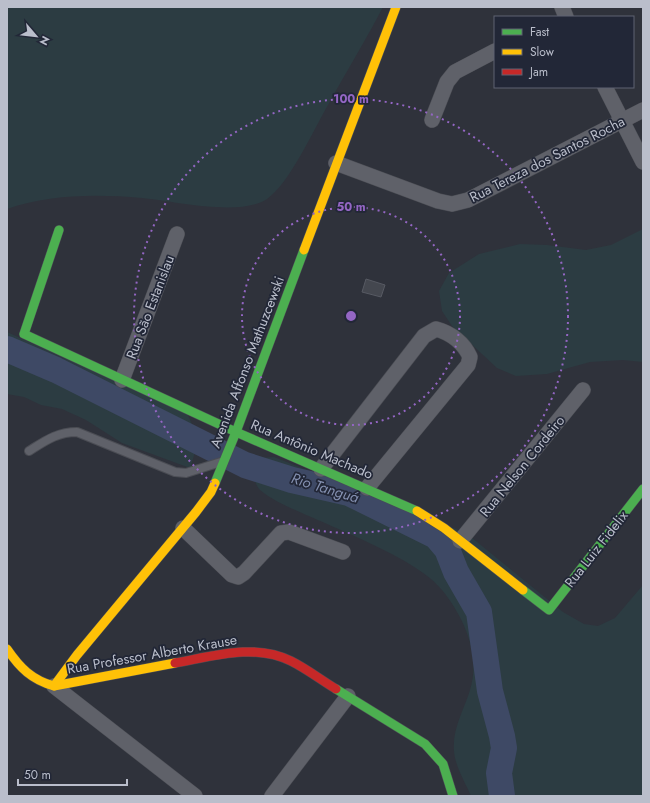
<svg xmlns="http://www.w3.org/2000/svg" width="650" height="803" viewBox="0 0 650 803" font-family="Jost,sans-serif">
<rect width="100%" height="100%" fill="#2f323b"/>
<!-- green -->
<g fill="#2c3c42">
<path d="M7 7H383C366 40 346 72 328 105 314 129 290 183 267 199 240 217 174 201 142 198 97 194 50 194 7 209Z"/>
<polygon points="643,229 643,362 623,360 590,362 547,374 516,376 497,368 452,326 442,311 439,291 449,273 479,254 520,244 547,245 586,250 611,245"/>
<path d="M7 332 187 413C198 437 199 443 190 468L122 443 86 420 62 409 41 405 24 397 7 394Z"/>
<path d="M274 457 466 533 563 612 584 624 598 626 615 618 643 585V796H471C465 782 455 766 454 751 452 729 464 710 470 690 481 655 464 617 442 590 419 560 339 530 302 513 288 507 272 500 260 490 255 485 253 474 250 468L260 458Z"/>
</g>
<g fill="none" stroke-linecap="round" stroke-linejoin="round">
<!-- river -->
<polyline stroke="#3e4965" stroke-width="26" points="7,349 56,370 245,465 292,480 349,493 436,536 447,549 456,572 479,612 490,691 502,736 504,748 499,773 502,796"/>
</g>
<!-- building -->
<polygon fill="#44474f" stroke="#575a63" points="366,279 385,285 381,297 362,292"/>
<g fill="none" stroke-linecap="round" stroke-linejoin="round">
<!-- lane casing -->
<g stroke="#4b4d54" stroke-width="10">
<path id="lane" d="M29 451C45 441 57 432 77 432L175 472 186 473 221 462"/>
</g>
<!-- street casing -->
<g stroke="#4b4d54" stroke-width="16">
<g id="street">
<polyline points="562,7 566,17"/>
<polyline points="605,87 643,162"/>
<polyline points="432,120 447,82 455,72 495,51"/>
<polyline points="336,163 438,201 452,204 468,200 643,110"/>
<polyline points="122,380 177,234"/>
<path d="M321 469 424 336 436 329C451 333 464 343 470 357L468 365 367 488"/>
<polyline points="183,528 232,575 238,577 244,573 281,533 289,532 343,552"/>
<polyline points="460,541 583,390"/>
<polyline points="54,686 195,796"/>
<polyline points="272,796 348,696"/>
</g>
</g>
<!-- fast casing -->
<g stroke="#4b4d54" stroke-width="10">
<g id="fast">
<polyline points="59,230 24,334 236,432 417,511"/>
<polyline points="215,483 236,432 304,250"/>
<polyline points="523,590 549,610 643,489"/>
<polyline points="336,689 425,744 443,764 453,796"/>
</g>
</g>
<!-- slow casing -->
<g stroke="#4b4d54" stroke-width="10">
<g id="slow">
<polyline points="304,250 396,7"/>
<polyline points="417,511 444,528 523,590"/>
<path d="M7 649C20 668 32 680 54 686L175 663"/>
<polyline points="54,686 77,655 196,512 211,492 215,483"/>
</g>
</g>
<!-- jam casing -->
<g stroke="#4b4d54" stroke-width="10">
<path id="jam" d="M175 663C214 656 254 643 291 661 307 669 321 680 336 689"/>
</g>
<!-- lane -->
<use href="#lane" stroke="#5f6169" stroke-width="8"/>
<!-- street -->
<use href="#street" stroke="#5f6169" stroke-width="15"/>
<!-- fast -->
<use href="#fast" stroke="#4caf50" stroke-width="9"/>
<!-- slow -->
<use href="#slow" stroke="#ffc107" stroke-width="9"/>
<!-- jam -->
<use href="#jam" stroke="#c62828" stroke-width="9"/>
</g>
<!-- distance rings -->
<g fill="none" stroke="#9466c4" stroke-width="2" stroke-dasharray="2 4">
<circle cx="351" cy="316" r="109"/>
<circle cx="351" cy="316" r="217"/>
</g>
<g text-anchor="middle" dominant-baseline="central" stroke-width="3.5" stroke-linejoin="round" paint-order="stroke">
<!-- street labels -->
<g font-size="14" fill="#babecb" stroke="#222737">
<text transform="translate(547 159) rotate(-27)">Rua Tereza dos Santos Rocha</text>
<text transform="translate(150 307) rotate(-69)">Rua São Estanislau</text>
<text transform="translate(247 362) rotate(-69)">Avenida Affonso Mathuzcewski</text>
<text transform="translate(312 449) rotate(23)">Rua Antônio Machado</text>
<text transform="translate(522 466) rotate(-51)">Rua Nelson Cordeiro</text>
<text transform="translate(596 549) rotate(-52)">Rua Luiz Fidelix</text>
<text transform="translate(152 654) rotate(-10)">Rua Professor Alberto Krause</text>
</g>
<!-- water labels -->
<g font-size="15" font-style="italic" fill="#8490b0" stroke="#222737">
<text transform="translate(325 488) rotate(17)">Rio Tanguá</text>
</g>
</g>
<circle cx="351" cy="316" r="6" fill="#9466c4" stroke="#222737" stroke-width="2"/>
<g font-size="12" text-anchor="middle" font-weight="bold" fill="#9466c4" stroke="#222737" stroke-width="3.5" stroke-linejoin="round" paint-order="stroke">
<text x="351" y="103">100 m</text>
<text x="351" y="211">50 m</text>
</g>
<!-- border -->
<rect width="650" height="803" fill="none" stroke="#babecb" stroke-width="16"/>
<!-- legend -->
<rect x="494" y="16" width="140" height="72" fill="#222737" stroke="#5f6372"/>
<rect x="502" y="29" width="20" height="6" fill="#4caf50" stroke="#5f6372"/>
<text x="530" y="36" font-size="12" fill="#babecb">Fast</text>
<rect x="502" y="49" width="20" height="6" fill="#ffc107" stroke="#5f6372"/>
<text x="530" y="56" font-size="12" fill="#babecb">Slow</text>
<rect x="502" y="69" width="20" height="6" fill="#c62828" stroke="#5f6372"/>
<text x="530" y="76" font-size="12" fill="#babecb">Jam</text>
<!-- north arrow -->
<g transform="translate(36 36) rotate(118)" stroke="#222737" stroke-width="3" paint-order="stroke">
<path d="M0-3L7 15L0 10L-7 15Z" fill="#babecb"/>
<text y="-6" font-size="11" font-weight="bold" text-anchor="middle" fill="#babecb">N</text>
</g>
<!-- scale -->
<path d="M18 779v6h109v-6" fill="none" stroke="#babecb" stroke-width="2"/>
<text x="24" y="779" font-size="12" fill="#babecb" stroke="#222737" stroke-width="3" paint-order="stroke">50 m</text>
</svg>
